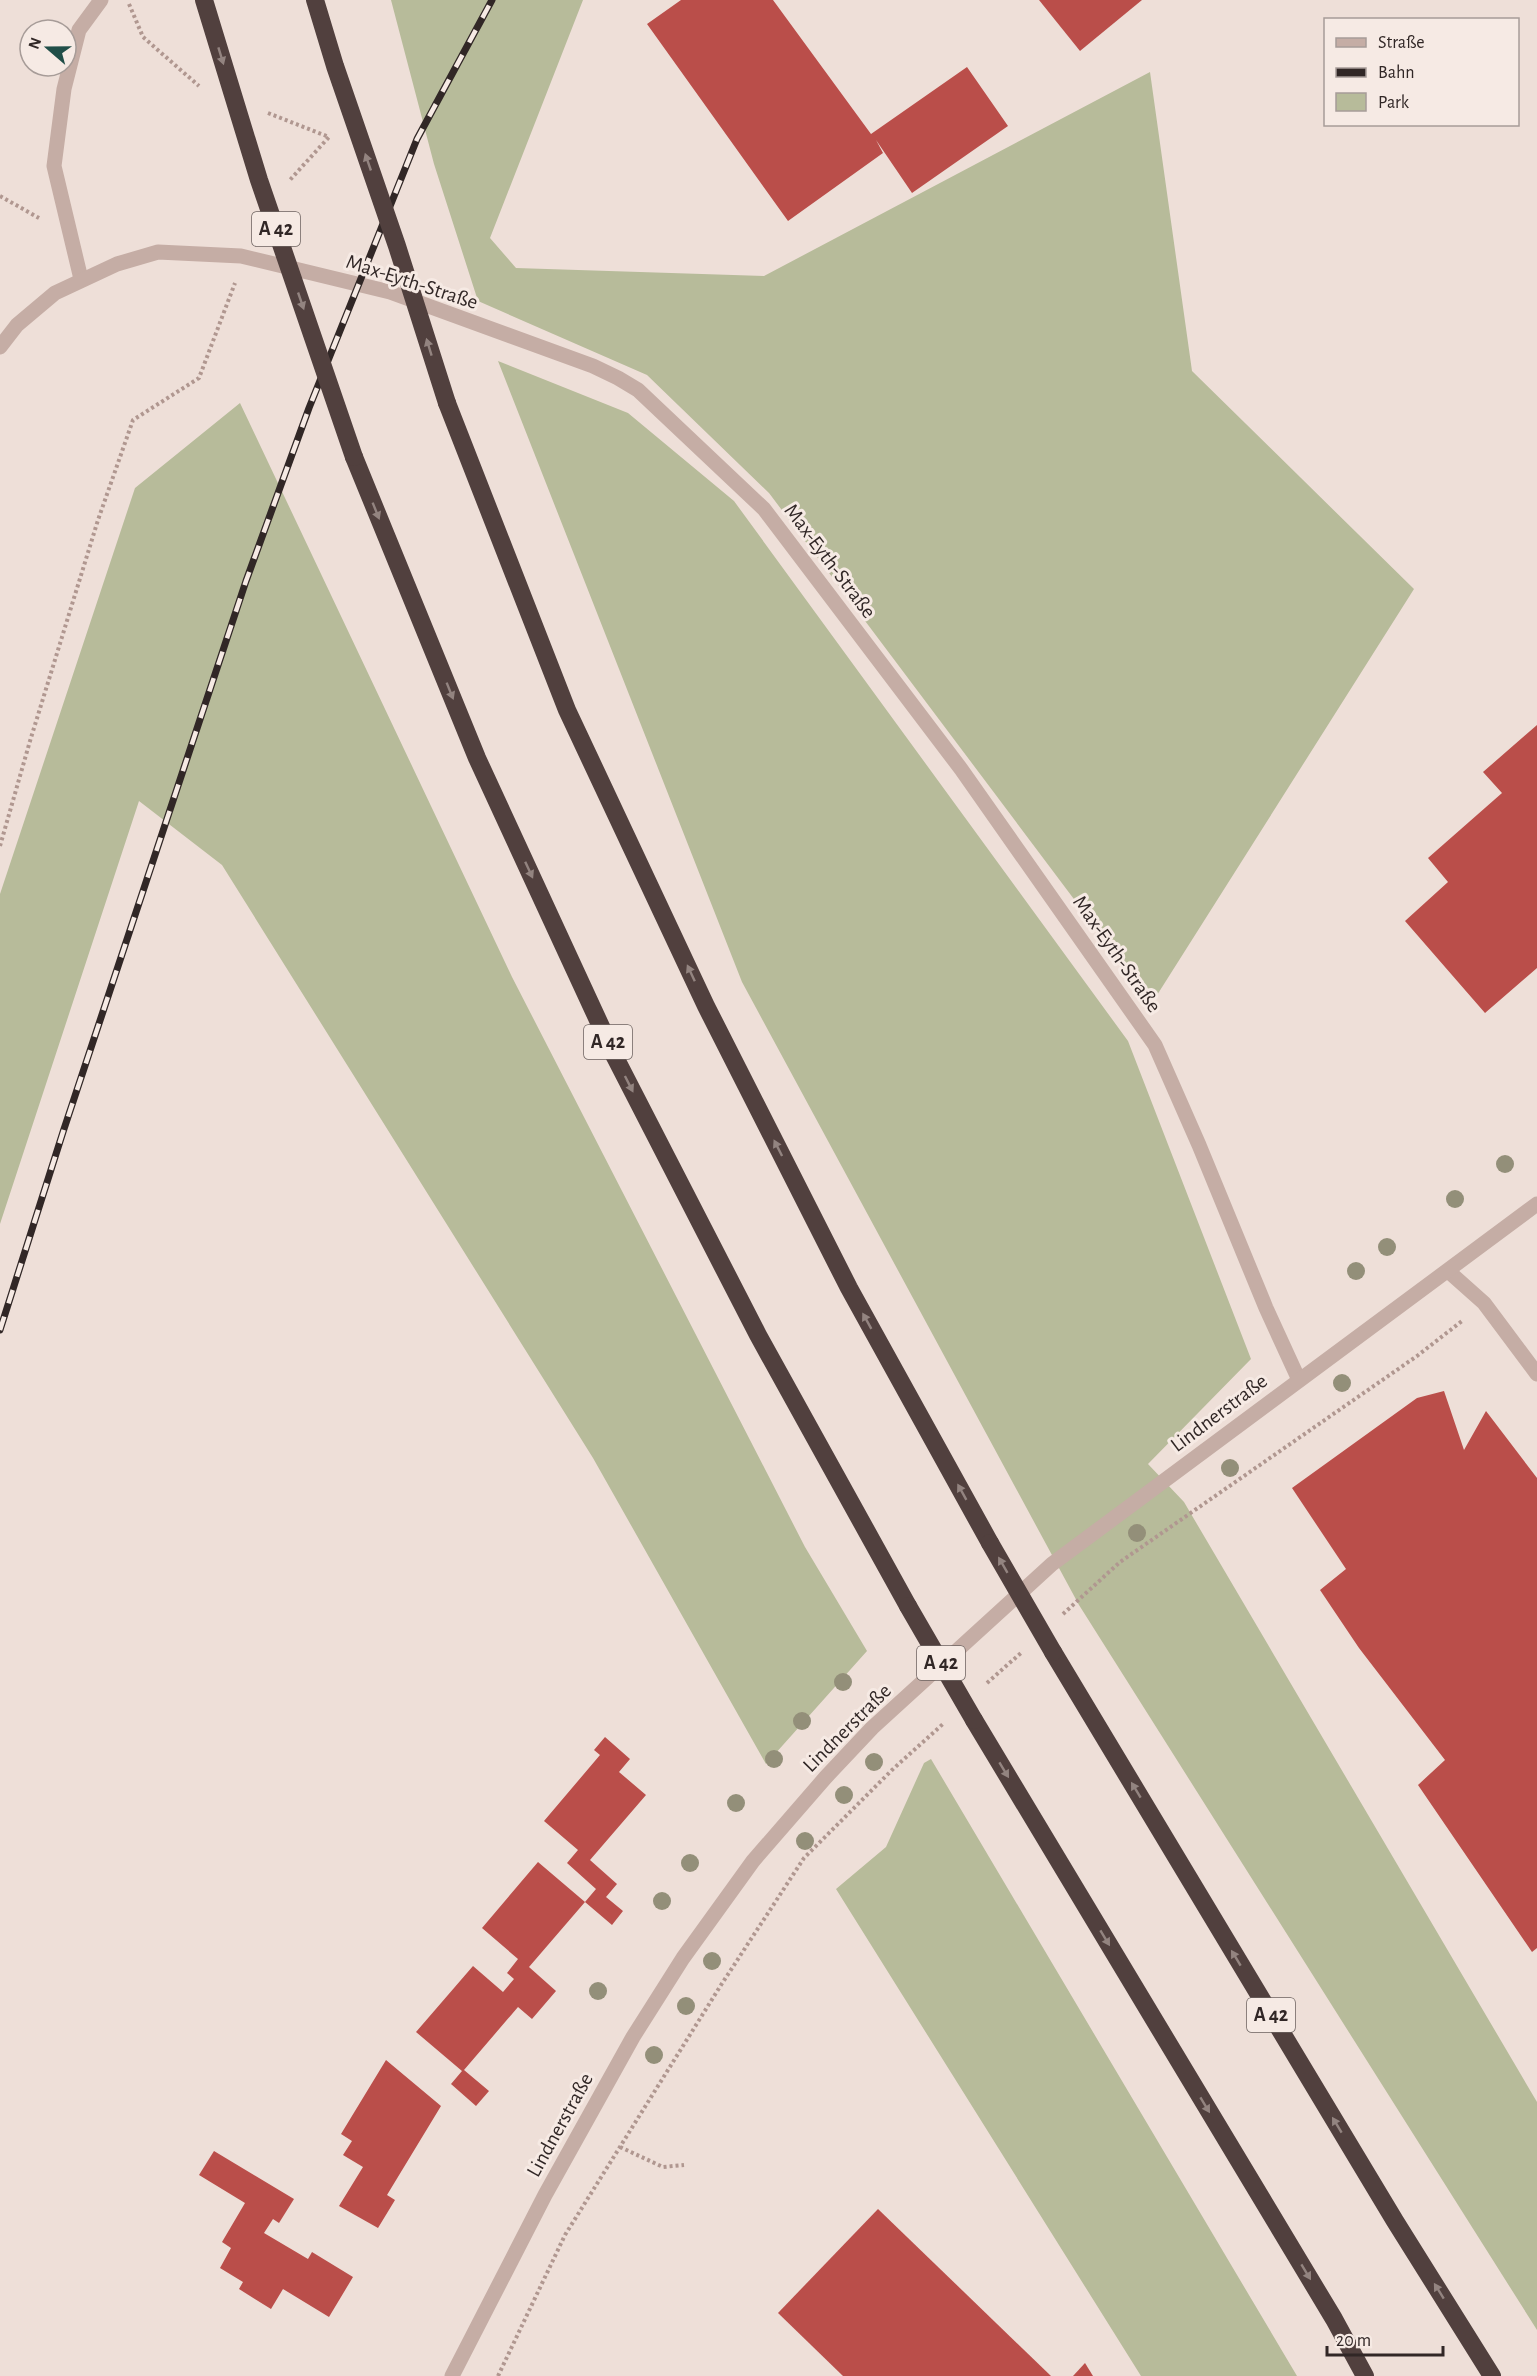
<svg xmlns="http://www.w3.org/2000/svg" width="1537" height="2376" viewBox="0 0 1537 2376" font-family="'Alegreya Sans',sans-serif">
<rect width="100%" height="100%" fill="#eedfd8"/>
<!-- green -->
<g fill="#b7bb9a">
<polygon points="391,0 583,0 490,238 516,268 764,276 1150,72 1192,371 1414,589 1152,1003 769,493 647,375 478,301 434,164"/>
<polygon points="498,361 628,413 734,501 1128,1041 1251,1359 1148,1464 1184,1502 1537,2102 1537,2330 1079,1605 742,982"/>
<polygon points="240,403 512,977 805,1547 867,1651 766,1764 593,1458 222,865 139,801 0,1224 0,894 135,488"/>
<polygon points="931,1759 1297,2376 1141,2376 836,1889 886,1847 924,1763"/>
</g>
<!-- building -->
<g fill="#ba4e4a">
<polygon points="681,0 773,0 871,134 967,67 1008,126 912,193 876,140 883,153 788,221 647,24"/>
<polygon points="1039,0 1142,0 1080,51"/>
<polygon points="1537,725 1537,968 1485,1013 1405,921 1448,882 1428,858 1502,793 1483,772"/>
<polygon points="1444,1391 1464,1450 1486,1411 1537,1478 1537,1948 1532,1952 1418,1785 1445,1760 1359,1648 1320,1590 1346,1569 1292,1488 1417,1398"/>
<polygon points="605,1737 630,1759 619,1772 646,1795 590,1860 617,1884 606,1897 623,1911 612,1925 585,1902 596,1889 567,1863 578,1850 544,1821 600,1755 594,1750"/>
<polygon points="538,1862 585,1902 529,1967 556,1991 532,2019 518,2007 464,2070 489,2091 476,2106 451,2084 462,2071 416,2032 473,1966 503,1992 514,1979 507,1973 518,1959 482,1928"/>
<polygon points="386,2060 441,2106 387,2195 395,2200 378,2228 339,2206 363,2167 343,2155 352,2141 341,2134"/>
<polygon points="214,2151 294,2199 279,2223 273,2219 264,2233 308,2259 312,2252 353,2277 329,2317 283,2289 271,2309 239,2289 243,2282 220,2268 231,2248 222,2242 245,2203 199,2175"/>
<polygon points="878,2209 1051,2376 843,2376 778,2313"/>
<polygon points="1085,2363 1093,2376 1073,2376"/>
</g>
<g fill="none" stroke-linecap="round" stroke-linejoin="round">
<!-- path -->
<g stroke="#b09790" stroke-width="4" stroke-dasharray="3 3" stroke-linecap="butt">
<polyline points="129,4 143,37 199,86"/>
<polyline points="268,113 329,137 289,181"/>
<polyline points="0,196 39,218"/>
<polyline points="0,846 30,741 98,520 133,420 199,378 235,283"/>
<polyline points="1063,1614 1120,1562 1417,1356 1462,1321"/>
<polyline points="987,1683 1022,1652"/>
<polyline points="620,2147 663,2167 684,2165"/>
<polyline points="498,2376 565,2235 721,1985 804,1858 892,1770 944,1723"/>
</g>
<!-- service -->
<polyline stroke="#c5ada5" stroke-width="15" points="81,279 54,166 64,89 79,30 101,0"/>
<!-- minor -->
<g stroke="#c5ada5" stroke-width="15">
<polyline points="0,347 17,325 55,293 117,264 158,252 241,256 390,292 593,366 618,378 638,390 764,509 961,769 1155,1045 1199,1145 1266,1308 1299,1380"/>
<polyline points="1448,1271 1484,1303 1537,1374"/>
</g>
<!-- tertiary -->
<polyline stroke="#c5ada5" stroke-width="15" points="452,2376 545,2195 633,2037 683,1958 753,1861 825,1778 872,1728 1052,1564 1537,1204"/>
<!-- motorway -->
<g stroke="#51403e" stroke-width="18">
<polyline points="447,403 567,710 706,1006 849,1288 990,1543"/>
<polyline points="354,457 477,758 615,1057 758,1335 908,1606"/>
<polyline points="1053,1652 1395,2221 1492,2376"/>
<polyline points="974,1720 1334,2319 1365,2376"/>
</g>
<!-- rail casing -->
<g stroke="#312726" stroke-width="7">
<polyline id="rail" points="0,1330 63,1132 246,581 309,408 417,139 492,0"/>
</g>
<!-- rail -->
<use href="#rail" stroke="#f6eae4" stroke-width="4.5" stroke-dasharray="14" stroke-linecap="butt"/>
<!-- motorway-bridge -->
<g stroke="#51403e" stroke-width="18">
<polyline points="204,0 259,180 354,457"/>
<polyline points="315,0 335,66 397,246 447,403"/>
<polyline points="990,1543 1053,1652"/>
<polyline points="908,1606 974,1720"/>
</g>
</g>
<!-- trees -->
<g fill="#938f79">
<circle cx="1505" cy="1164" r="9"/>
<circle cx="1455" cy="1199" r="9"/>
<circle cx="1387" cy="1247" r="9"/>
<circle cx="1356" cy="1271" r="9"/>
<circle cx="1342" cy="1383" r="9"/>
<circle cx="1230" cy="1468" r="9"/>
<circle cx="1137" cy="1533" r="9"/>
<circle cx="843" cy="1682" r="9"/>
<circle cx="802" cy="1721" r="9"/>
<circle cx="774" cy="1759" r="9"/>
<circle cx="874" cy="1762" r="9"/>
<circle cx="844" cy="1795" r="9"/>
<circle cx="736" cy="1803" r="9"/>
<circle cx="805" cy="1841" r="9"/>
<circle cx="690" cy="1863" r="9"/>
<circle cx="662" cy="1901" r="9"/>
<circle cx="712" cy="1961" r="9"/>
<circle cx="598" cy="1991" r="9"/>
<circle cx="686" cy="2006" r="9"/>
<circle cx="654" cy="2055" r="9"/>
</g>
<!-- one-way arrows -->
<defs><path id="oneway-solid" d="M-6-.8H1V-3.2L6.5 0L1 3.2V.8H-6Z" transform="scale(1.5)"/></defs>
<g fill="#938480">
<use href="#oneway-solid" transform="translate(221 56) rotate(73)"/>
<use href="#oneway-solid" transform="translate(368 162) rotate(-109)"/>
<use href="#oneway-solid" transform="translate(301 301) rotate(71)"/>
<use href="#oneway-solid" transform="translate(429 347) rotate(-107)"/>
<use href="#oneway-solid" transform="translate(376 511) rotate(68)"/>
<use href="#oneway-solid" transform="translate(450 691) rotate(68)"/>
<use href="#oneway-solid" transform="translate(529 870) rotate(65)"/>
<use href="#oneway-solid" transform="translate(691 973) rotate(-115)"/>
<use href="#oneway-solid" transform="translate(629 1084) rotate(63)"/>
<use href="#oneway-solid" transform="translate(778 1148) rotate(-117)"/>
<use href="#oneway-solid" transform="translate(867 1321) rotate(-119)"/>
<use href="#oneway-solid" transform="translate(962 1492) rotate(-119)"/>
<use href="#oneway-solid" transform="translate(1003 1565) rotate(-120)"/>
<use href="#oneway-solid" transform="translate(1004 1770) rotate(59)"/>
<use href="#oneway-solid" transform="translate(1136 1790) rotate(-121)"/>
<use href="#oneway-solid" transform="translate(1105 1938) rotate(59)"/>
<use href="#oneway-solid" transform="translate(1236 1958) rotate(-121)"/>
<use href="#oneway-solid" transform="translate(1205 2105) rotate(59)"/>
<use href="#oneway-solid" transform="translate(1337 2125) rotate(-121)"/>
<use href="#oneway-solid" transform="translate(1306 2272) rotate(59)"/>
<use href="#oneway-solid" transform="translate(1439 2291) rotate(-122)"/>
</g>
<g text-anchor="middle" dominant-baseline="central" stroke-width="6" stroke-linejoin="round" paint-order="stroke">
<!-- shield labels -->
<g fill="#f6eae4" stroke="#6c625f" stroke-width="1.5">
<rect x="252" y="212" width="48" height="34" rx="4.5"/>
<rect x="584" y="1025" width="48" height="34" rx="4.5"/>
<rect x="917" y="1646" width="48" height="34" rx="4.5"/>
<rect x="1247" y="1998" width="48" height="34" rx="4.5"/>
</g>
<g font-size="20" font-weight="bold" fill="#312726">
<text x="276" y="229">A 42</text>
<text x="608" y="1042">A 42</text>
<text x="941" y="1663">A 42</text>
<text x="1271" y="2015">A 42</text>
</g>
<!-- street labels -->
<g font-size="21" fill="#312726" stroke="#f6eae4">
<text transform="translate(412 282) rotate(18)">Max-Eyth-Straße</text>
<text transform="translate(830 561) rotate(53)">Max-Eyth-Straße</text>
<text transform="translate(1117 954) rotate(55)">Max-Eyth-Straße</text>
<text transform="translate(1219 1413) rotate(-37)">Lindnerstraße</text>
<text transform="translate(847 1728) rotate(-45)">Lindnerstraße</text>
<text transform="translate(560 2125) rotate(-61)">Lindnerstraße</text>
</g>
</g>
<!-- legend -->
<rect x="1324" y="18" width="195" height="108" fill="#f6eae4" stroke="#a79c98" stroke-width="1.5"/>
<rect x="1336" y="38" width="30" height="9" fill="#c5ada5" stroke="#a79c98" stroke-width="1.5"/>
<text x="1378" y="48" font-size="18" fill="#312726">Straße</text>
<rect x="1336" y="68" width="30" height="9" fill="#312726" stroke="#a79c98" stroke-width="1.5"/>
<text x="1378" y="78" font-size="18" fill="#312726">Bahn</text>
<rect x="1336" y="93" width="30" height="18" fill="#b7bb9a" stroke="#a79c98" stroke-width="1.5"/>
<text x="1378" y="108" font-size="18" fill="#312726">Park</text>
<!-- north arrow -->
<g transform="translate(48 48) rotate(290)"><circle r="28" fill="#f6eae4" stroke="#a79c98" stroke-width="1.5"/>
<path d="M0-4.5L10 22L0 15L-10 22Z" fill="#204e48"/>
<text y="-9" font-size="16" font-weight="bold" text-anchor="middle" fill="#312726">N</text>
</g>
<!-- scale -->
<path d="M1327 2346v9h116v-9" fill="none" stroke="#312726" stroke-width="3"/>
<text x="1336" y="2346" font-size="18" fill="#312726" stroke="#f6eae4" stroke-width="4.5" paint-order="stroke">20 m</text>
</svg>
